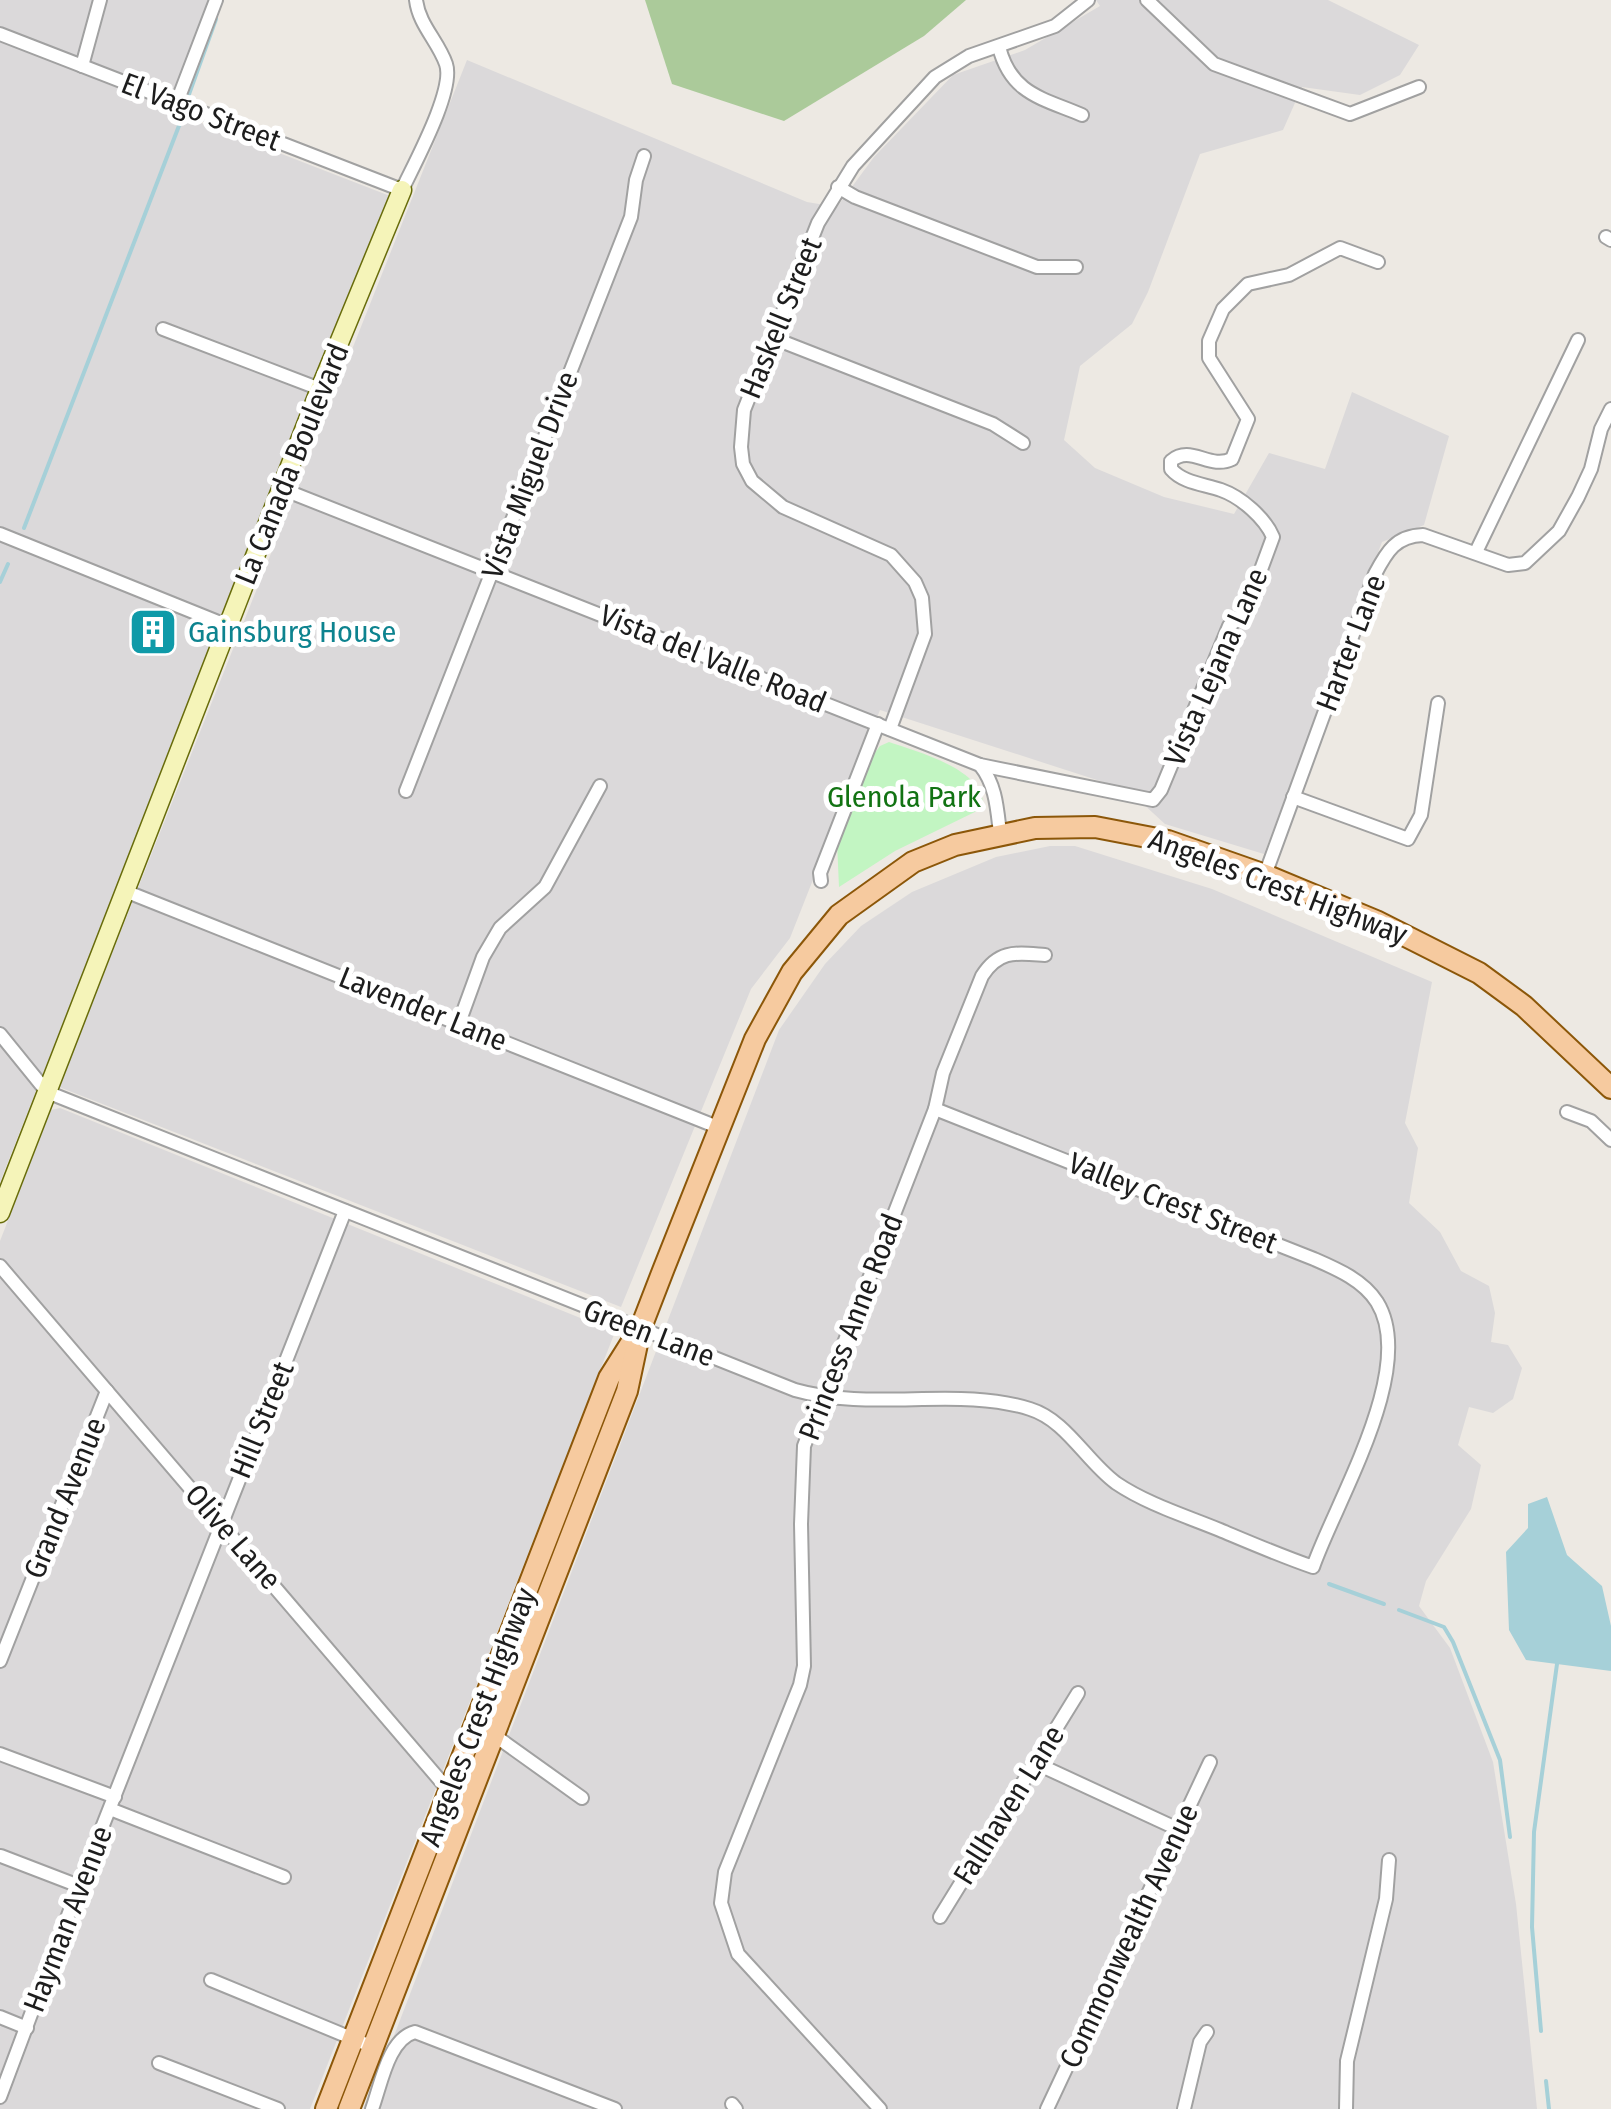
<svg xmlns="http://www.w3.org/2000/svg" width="1611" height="2109" viewBox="0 0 1611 2109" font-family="'Fira Sans Condensed',sans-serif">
<rect width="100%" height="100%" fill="#ede9e3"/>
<!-- residential -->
<g fill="#dbd9da">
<polygon points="0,0 214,0 173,112 390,196 0,1182"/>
<polygon points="1096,0 1328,0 1419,45 1400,75 1360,95 1302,87 1283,130 1200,154 1148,292 1132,324 1080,366 1064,440 1095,468 1164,497 1234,514 1269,453 1325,469 1352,392 1449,436 1424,525 1382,542 1264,854 1165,824 1128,790 880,710 790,938 751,989 621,1307 59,1087 467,60 807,202 837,207 874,157 953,75 1025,50 1100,6"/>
<polygon points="1050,846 1075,846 1212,889 1432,982 1405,1123 1418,1148 1409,1203 1440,1232 1461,1271 1489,1286 1495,1313 1491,1342 1508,1345 1522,1368 1513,1399 1493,1413 1469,1407 1458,1445 1481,1465 1471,1509 1426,1581 1419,1606 1450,1648 1493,1762 1516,1904 1537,2109 366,2109 779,1030 825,964 861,926 912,892 996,857"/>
<polygon points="60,1108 615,1332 310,2109 0,2109 0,1241 51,1110"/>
</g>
<!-- forest -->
<polygon fill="#abca9a" points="645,0 966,0 924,36 784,121 672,84"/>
<!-- park -->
<path fill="#c2f5c2" d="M889 742C918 752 987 770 983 808L895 851 839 887 837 842 871 758 880 746Z"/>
<!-- water -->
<polygon fill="#a6d0d8" points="1547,1497 1567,1555 1602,1586 1611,1626 1611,1671 1526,1660 1509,1630 1506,1552 1528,1528 1528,1504"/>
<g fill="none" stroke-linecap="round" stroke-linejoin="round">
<!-- stream -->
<g stroke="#a6d0d8" stroke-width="4">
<polyline points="188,97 216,19"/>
<polyline points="24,528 182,118"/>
<polyline points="0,582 8,564"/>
<polyline points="1329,1584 1384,1604"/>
<polyline points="1399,1610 1444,1627 1453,1642 1500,1760 1510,1837"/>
<polyline points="1541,2031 1532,1927 1534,1832 1557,1664"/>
<polyline points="1546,2081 1549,2109"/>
</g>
<!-- street casing -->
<g stroke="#a1a1a1" stroke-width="16">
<g id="street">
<polyline points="1147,0 1214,64 1350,114 1419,87"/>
<path d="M0 34 402 190C414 164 455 90 446 64 438 41 419 25 416 0"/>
<path d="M999 47C1011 94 1042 98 1082 115"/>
<polyline points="82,66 100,0"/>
<polyline points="177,102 216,0"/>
<polyline points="838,187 855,197 1037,267 1076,267"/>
<polyline points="1606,237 1611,240"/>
<polyline points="163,329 320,389"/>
<polyline points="773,338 993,424 1023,443"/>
<path d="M282 489 980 765 1153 800 1161 790 1229 626 1245 613 1273 537C1265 518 1241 497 1221 490 1204 484 1183 483 1171 469V461C1191 444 1209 470 1232 459L1248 419 1209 358V341L1223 309 1248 284 1289 275 1340 248 1378 262"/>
<polyline points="0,534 228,626"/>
<polyline points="1476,552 1578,340"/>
<polyline points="890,729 925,634 922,598 915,582 891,555 783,507 752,481 743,464 741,447 744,410 818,223 853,166 935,77 969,56 1055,26 1088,0"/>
<path d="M980 765C996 785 997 808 1000 833"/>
<polyline points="406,791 631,217 636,180 644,156"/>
<polyline points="1293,797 1408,839 1421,815 1438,703"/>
<path d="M1265 875 1375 574C1387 551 1396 536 1423 535L1508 565 1525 563 1559 531 1578 497 1591 469 1601 429 1611 409"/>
<polyline points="821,881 820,873 878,724"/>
<polyline points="125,891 720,1128"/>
<polyline points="459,1023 483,957 500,928 545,887 600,786"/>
<path d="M0 1034 47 1092 795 1390C872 1412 959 1386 1030 1409 1066 1420 1086 1461 1116 1483 1147 1504 1186 1516 1220 1530 1251 1543 1281 1556 1313 1567 1336 1501 1418 1368 1377 1302 1363 1280 1337 1269 1314 1259L935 1109"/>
<polyline points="1567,1112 1591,1121 1611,1140"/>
<polyline points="0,1266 450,1792"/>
<polyline points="0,1661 107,1391"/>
<polyline points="494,1735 582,1798"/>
<polyline points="0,1754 115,1797"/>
<polyline points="1033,1762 1180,1830"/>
<polyline points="110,1809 284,1877"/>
<polyline points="1,1856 79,1886"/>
<polyline points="940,1917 1078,1693"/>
<polyline points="211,1980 373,2047"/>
<polyline points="0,2017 27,2028"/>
<polyline points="159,2063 278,2109"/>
<polyline points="0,2097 79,1886 345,1211"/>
<polyline points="732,2104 736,2109"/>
<path d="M372 2109C381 2085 388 2039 415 2032L615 2109"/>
<path d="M880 2109 738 1954 721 1903 725 1872 800 1685 804 1666 801 1524 804 1446 935 1109 943 1073 982 976C999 949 1017 953 1045 955"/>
<polyline points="1047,2109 1210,1762"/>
<polyline points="1184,2109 1200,2042 1207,2032"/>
<polyline points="1346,2109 1347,2061 1386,1899 1389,1860"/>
</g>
</g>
<!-- secondary casing -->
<g stroke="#686c0b" stroke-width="21">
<polyline id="secondary" points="0,1213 320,389 402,190"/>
</g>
<!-- primary casing -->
<g stroke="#8c5709" stroke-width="24">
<g id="primary">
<polyline points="326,2109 609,1378 633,1340"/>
<polyline points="349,2109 627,1391 640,1330 664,1268 755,1039 792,972 839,915 913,862 955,845 1035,828 1095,827 1168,841 1265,875 1376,921 1479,973 1524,1006 1611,1088"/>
</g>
</g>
<!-- street -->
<use href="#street" stroke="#fff" stroke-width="12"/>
<!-- secondary -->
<use href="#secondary" stroke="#f5f4b9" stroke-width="18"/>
<!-- primary -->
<use href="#primary" stroke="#f6ca9f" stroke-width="20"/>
</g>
<!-- icons -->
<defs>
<g id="building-square" transform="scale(2.5)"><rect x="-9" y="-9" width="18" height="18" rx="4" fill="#0f9aa8" stroke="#fff"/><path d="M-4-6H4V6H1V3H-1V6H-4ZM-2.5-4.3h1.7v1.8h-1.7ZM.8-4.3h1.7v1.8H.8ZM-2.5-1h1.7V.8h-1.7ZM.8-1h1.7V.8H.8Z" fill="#fff"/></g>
</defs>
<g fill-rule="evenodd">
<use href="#building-square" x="153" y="632"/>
</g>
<g text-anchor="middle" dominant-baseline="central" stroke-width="10" stroke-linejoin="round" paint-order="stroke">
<!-- street labels -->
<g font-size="30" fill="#1d1d1d" stroke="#fff">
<text transform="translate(201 112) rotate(21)">El Vago Street</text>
<text transform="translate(781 318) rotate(-68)">Haskell Street</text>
<text transform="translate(292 464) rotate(-68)">La Canada Boulevard</text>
<text transform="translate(530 475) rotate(-69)">Vista Miguel Drive</text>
<text transform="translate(1351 643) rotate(-69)">Harter Lane</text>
<text transform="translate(713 659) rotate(22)">Vista del Valle Road</text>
<text transform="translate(1216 667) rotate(-66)">Vista Lejana Lane</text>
<text transform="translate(1278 887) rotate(21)">Angeles Crest Highway</text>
<text transform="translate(423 1009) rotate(22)">Lavender Lane</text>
<text transform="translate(1173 1203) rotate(22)">Valley Crest Street</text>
<text transform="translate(851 1327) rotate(-69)">Princess Anne Road</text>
<text transform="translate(649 1333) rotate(21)">Green Lane</text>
<text transform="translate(262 1420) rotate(-68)">Hill Street</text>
<text transform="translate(65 1498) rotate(-68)">Grand Avenue</text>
<text transform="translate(233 1537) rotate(49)">Olive Lane</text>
<text transform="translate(478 1717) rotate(-69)">Angeles Crest Highway</text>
<text transform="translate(1009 1805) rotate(-58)">Fallhaven Lane</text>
<text transform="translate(68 1919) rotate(-69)">Hayman Avenue</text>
<text transform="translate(1129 1936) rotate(-65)">Commonwealth Avenue</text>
</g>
<!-- culture labels -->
<g font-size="30" fill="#0d838f" stroke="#fff" text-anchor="start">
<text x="188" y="632">Gainsburg House</text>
</g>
<!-- park labels -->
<g font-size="30" fill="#127313" stroke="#fff">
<text x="904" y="797">Glenola Park</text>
</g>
</g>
</svg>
